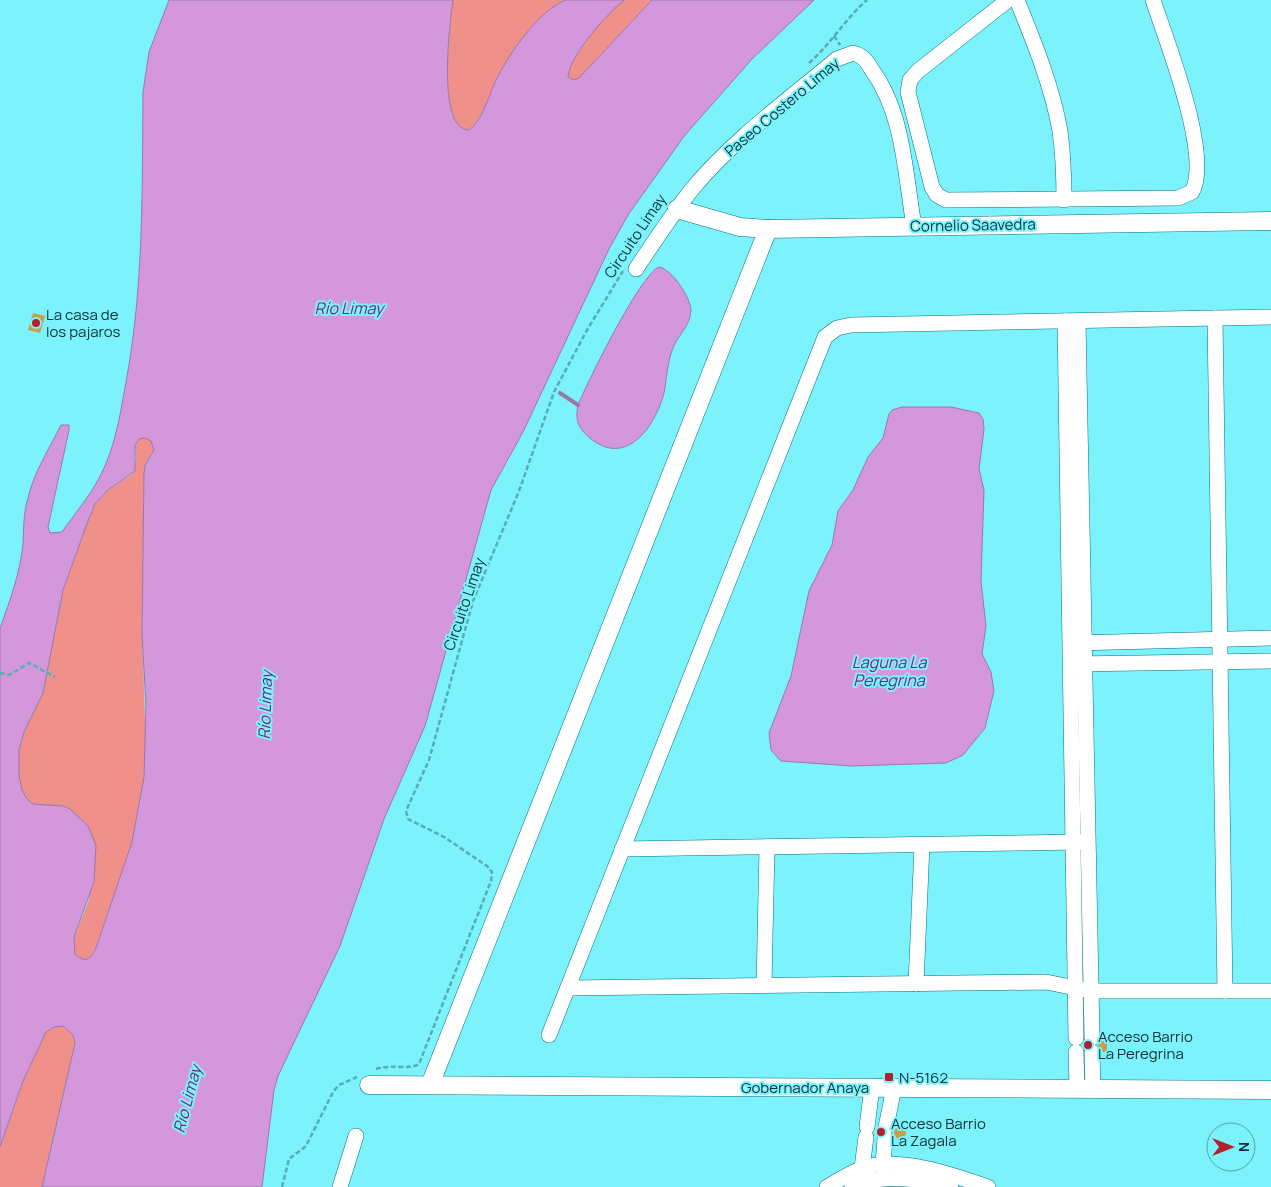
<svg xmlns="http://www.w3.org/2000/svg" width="1271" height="1187" viewBox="0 0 1271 1187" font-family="Manrope,sans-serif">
<rect width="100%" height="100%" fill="#7cf2fd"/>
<!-- forest -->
<g fill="#ef908a">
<path d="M453 0H567L550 11 522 38 478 120 469 130C436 130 450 23 453 0Z"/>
<path d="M624 0H652L579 78 573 80 568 77C569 56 607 14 624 0Z"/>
<polygon points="145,438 151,440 154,450 145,465 144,473 142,634 146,747 144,777 133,842 96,948 88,960 83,960 75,954 74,938 89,900 88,826 70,809 33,804 27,799 22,790 19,776 19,750 24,732 43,693 63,590 88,521 95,504 108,490 131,475 136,460 135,445 139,439"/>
<polygon points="63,1026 73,1035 75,1043 42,1187 0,1187 0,1147 23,1081 46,1032 54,1027"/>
</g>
<!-- water -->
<g fill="#d597db" stroke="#9879aa" fill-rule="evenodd">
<path d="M169 0H453C450 22 436 130 469 130 482 120 487 101 493 87 504 60 538 10 566 0 576 0 611 0 624 0 607 14 569 56 568 77L573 80 579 78 652 0H814L752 59 685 135 628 215 609 249 523 432 491 490 425 726 384 819 340 946 278 1076 274 1090 262 1187H42L75 1043 73 1035 63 1026 54 1027 46 1032 23 1081 0 1147V628C10 601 20 573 23 544 24 528 23 514 28 498 34 472 49 449 61 425H69V430L48 527 50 533 62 532C74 515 88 498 98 480 115 450 120 415 126 382 144 286 142 189 143 92L149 52ZM145 438 151 441 154 450 145 465 144 473 142 634 146 705 144 777 132 842 96 948C91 959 85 964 75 954L74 937 94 882 96 845 88 826 70 809 63 806 33 804 27 799 22 790 19 776V750L24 732 43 693 63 590 88 521 95 504 108 490 135 471V445L139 439Z"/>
<path d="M659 267C672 269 691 298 691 311 690 326 678 335 673 348 667 362 667 379 664 393 655 427 626 468 590 438 578 428 575 420 578 405 588 381 640 275 659 267Z"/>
<polygon points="902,407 951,407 979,413 983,419 984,429 979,469 984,490 981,581 986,626 982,654 991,672 994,691 985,728 963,755 946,763 852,766 781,761 771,750 769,733 791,676 809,591 832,545 838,511 853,490 868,457 883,438 889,414 892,410"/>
</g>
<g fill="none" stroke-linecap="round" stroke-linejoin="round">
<!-- stream -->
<polyline stroke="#9879aa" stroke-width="4" points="560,393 578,405"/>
</g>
<!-- building -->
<g fill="#c99f46">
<polygon points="33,313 45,316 40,333 28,330"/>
<polygon points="1101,1038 1107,1038 1107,1052 1101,1052 1098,1045"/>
<circle cx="900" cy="1133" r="6"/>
</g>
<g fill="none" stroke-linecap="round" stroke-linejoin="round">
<!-- minor casing -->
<g stroke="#00737c" stroke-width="16">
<g id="minor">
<path d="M1008 0 918 71 910 80 908 92 932 187 937 195 946 200 1178 198 1192 192C1212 155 1166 40 1153 0"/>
<path d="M1017 0C1034 42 1052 86 1060 131 1063 153 1064 177 1064 200"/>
<path d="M636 269C654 242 672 214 693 188 734 139 788 100 837 59L853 53C863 55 867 62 872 70 904 114 905 174 914 226"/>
<polyline points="1215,318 1225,991"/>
<polyline points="1065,321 1076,1038"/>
<polyline points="1078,321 1092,1038"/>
<polyline points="1075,643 1271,638"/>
<polyline points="1074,664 1271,661"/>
<polyline points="622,849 1083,842"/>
<polyline points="916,984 922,845"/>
<polyline points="764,985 767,847"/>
<polyline points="568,988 1046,982 1091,991 1271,991"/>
<polyline points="549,1035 825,337 837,328 851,325 1271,317"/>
<polyline points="1076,1052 1077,1089"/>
<polyline points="1092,1052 1093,1089"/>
<polyline points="867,1127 872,1087"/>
<polyline points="886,1127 894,1088"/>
<polyline points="883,1165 885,1138"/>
<polyline points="862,1168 866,1137"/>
<polyline points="340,1187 356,1136"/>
<path d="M827 1187C838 1181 849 1173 861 1169 897 1155 954 1175 988 1187"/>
<path d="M852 1187C883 1173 919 1179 951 1187"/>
</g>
</g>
<!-- tertiary casing -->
<g stroke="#00737c" stroke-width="19">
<g id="tertiary">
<polyline points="677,209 740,227 768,229 1271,221"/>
<polyline points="369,1085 1271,1090"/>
<polyline points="430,1085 768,229"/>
</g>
</g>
<!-- path -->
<g stroke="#54aeb6" stroke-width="2.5" stroke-dasharray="5 2.5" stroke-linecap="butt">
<polyline points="834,36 840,45"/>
<path d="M809 63C831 44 845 19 867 0"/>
<polyline points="0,673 9,675 29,663 55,677"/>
<path d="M376 1069C389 1064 410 1070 419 1064L491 881 492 872 487 866 444 837 408 819 406 811 429 760 473 601 519 491 554 392 587 330 623 271"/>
<polyline points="282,1187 289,1159 306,1146 333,1092 339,1085 357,1077"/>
</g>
<!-- minor -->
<use href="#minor" stroke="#fff" stroke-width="15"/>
<!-- tertiary -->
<use href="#tertiary" stroke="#fff" stroke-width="18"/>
</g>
<!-- markers -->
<g fill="#b2202a" stroke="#7cf2fd" stroke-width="2">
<circle cx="36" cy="323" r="5"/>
<circle cx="1088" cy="1045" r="5"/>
<rect x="884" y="1072" width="10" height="10" rx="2.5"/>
<circle cx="881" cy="1132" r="5"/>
</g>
<g text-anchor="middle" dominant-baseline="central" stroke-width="4" stroke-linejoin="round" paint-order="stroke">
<!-- street labels -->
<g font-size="15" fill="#0b3236" stroke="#7cf2fd">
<text transform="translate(782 107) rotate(-40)">Paseo Costero Limay</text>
<text transform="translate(973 225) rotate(-1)">Cornelio Saavedra</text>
<text transform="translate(635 236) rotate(-56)">Circuito Limay</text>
<text transform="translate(464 604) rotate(-71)">Circuito Limay</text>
<text x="805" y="1087">Gobernador Anaya</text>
</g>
<!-- poi labels -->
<g font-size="15" fill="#0b3236" stroke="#7cf2fd" text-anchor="start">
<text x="46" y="314">La casa de<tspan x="46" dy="17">los pajaros</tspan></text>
<text x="1098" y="1036">Acceso Barrio<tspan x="1098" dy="17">La Peregrina</tspan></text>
<text x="899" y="1077">N-5162</text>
<text x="891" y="1123">Acceso Barrio<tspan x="891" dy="17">La Zagala</tspan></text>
</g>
<!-- water labels -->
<g font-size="16" font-style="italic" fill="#712879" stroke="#7cf2fd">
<text x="349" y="308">Río Limay</text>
<text x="889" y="662">Laguna La<tspan x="889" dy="18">Peregrina</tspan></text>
<text transform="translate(265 705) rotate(-88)">Río Limay</text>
<text transform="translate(187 1099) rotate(-75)">Río Limay</text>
</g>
</g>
<!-- north arrow -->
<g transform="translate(1231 1147) rotate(90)"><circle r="24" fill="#7cf2fd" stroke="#4fa5ad"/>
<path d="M0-4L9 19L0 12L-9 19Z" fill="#b2202a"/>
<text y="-8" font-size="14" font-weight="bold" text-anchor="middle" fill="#0b3236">N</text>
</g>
</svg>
